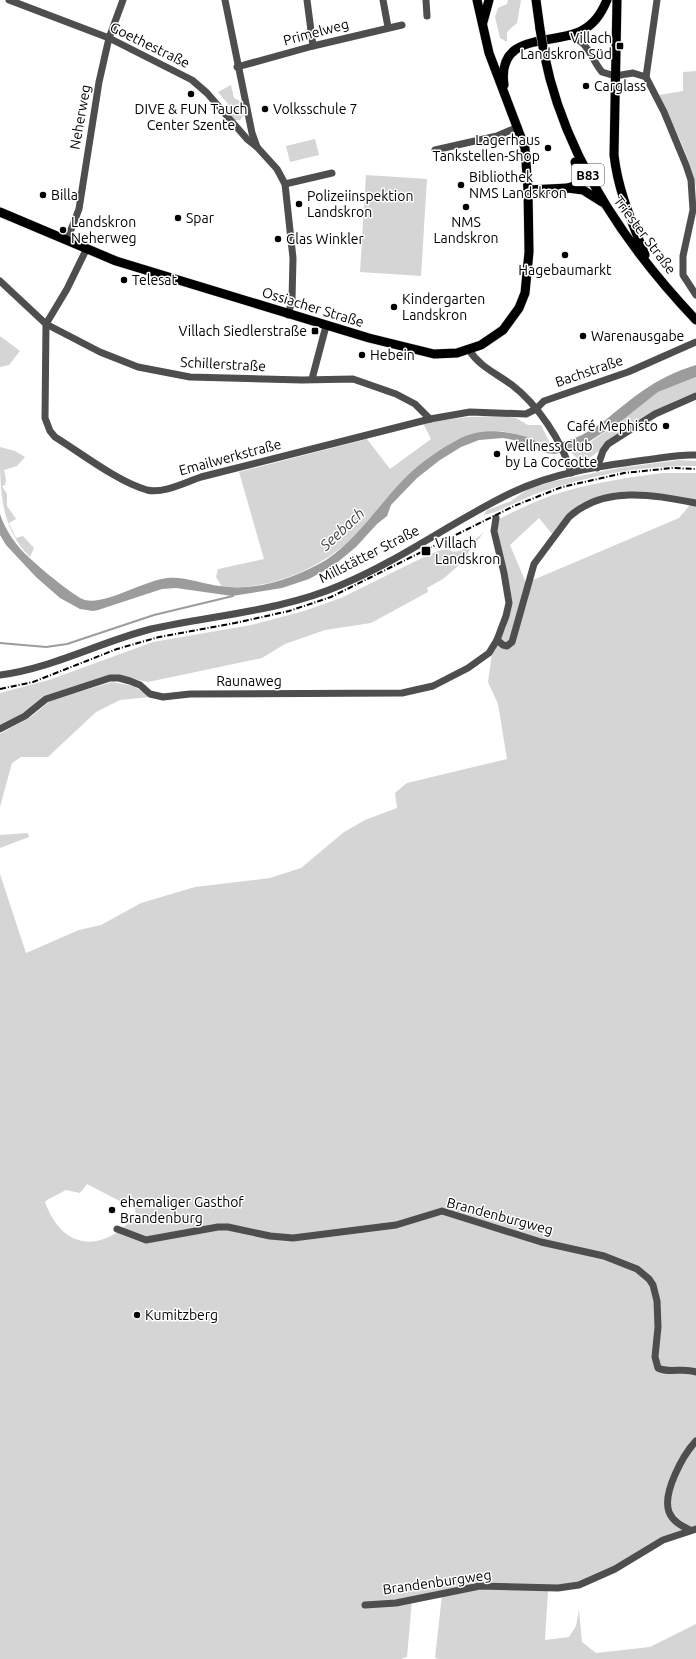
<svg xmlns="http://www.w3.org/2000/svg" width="696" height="1659" viewBox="0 0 696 1659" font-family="Ubuntu,sans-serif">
<rect width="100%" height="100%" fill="#fff"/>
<!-- green -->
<g fill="#d5d5d5" fill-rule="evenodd">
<polygon points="508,0 521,0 517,23 507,32 507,42 500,38 495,17 498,8 507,4"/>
<path d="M696 71V188C690 155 672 125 659 95L683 91V72Z"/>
<polygon points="231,85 234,98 242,102 244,115 240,120 234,120 225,109 229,105 218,92"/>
<polygon points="315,139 319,155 290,162 286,146"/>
<polygon points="366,175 427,179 421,276 360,272"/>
<polygon points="0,336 20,351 9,365 0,367"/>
<path d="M696 377V393C655 406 621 435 587 460H579L570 451 589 443 624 419 658 392Z"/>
<path d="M505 416 516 418 528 425H541L551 445C532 441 515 431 495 431 489 431 481 434 475 436 415 451 395 498 354 537 318 570 271 590 222 587L216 577 218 569 264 559 239 472 367 439 390 469 431 439 423 423 468 417Z"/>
<path d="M0 447 15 451 25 457 17 466 4 470 6 480 5 485 2 486 7 494V506L16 519 9 523 16 538 23 536 34 548 30 557C0 527 0 491 0 447Z"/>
<path d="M679 460 696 461V466C643 465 590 475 541 492 525 497 498 513 484 515L487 510 511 501 528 489 554 481 619 468Z"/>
<path d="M663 473H696V1530L676 1536 582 1583 548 1591 545 1640 569 1637 576 1626 579 1610 582 1642 596 1653 650 1647 696 1624V1659H438L435 1658 442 1595 412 1600 407 1657 401 1659H0V874L26 953 79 930 101 925 141 903 195 887 270 878 301 868 344 832 365 820 397 808 395 793 407 783 507 759 498 704 488 682 492 653 506 628 511 600 497 527 499 519C521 508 543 497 566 491 597 482 631 477 663 473ZM648 492 694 500 679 518 526 583 510 545 539 518 553 535C561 525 569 511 580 504 594 496 630 494 648 492ZM87 1184 135 1209 136 1215C104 1253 63 1252 45 1202L47 1200 66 1190 80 1193Z"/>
<path d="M484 532 458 566 443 579 427 588 428 592 371 623 325 630 285 644 262 658 148 682 119 676 61 692 0 728V693L49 680 153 642 251 625 304 611 341 598 428 555C438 551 445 547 454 552L463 550Z"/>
<polygon points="112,682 134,686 149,697 120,700 96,712 48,757 21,757 12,763 0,807 0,734 32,716 50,701"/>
<polygon points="28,833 29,837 0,848 0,835"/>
</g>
<!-- water -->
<path fill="#9c9c9c" d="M696 365V377L658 392 624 419 576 450 554 454 546 453 514 440 503 438 479 440 461 447 440 460 417 478 391 505 387 516 377 524 356 547 333 566 309 579 282 588 232 596 176 588 162 589 98 610 93 611 80 609 60 598 36 577 6 545 0 535V514C4 526 10 536 18 546 25 556 74 597 85 600 106 605 143 581 167 578 184 576 203 584 220 586 255 592 296 578 326 560 359 538 378 505 406 477 421 462 440 449 459 439 480 428 504 430 527 437 534 440 542 445 550 445 555 445 561 442 566 441 596 433 616 409 641 392 658 380 676 371 696 365Z"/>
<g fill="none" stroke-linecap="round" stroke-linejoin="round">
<!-- stream -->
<polyline stroke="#9c9c9c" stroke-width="2" points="0,643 46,647 67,644 154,615 233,596"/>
<!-- major casing -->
<g stroke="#dbdbdb" stroke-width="10">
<g id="major">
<polyline points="536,0 540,29"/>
<path d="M617 0 614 155C618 191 632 222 645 255"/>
<polyline points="483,22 489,0"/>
<path d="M544 53C564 156 624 244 696 320"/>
<path d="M504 85C497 33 549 45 579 32 594 25 601 14 607 0"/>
<polyline points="568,188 577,185 581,178 575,162"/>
<polyline points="528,190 568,188 583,190 602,202"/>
<polyline points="0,212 116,261 369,338 434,354 457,353 481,345 503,330 519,308 525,293 529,252 528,190 525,148 489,53 477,0"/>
</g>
</g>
<!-- minor -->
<g stroke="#4e4e4e" stroke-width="7">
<polyline points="9,0 109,38 192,80 207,93 247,139 257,147"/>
<polyline points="225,0 252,133 257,147 277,169 285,184 293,258 292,300 288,315"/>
<polyline points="307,0 313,46"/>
<polyline points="383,0 388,27"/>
<polyline points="426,0 427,16"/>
<path d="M569 36C588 40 591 59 602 72L615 76 633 73 646 77 664 112 686 165 691 180 693 210 683 256V275L696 295"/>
<polyline points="237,67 313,46 402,25"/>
<polyline points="646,77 657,0"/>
<polyline points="435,150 497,136 518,127"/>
<polyline points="285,184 332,173"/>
<polyline points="67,240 79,209 99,82 109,38 123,0"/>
<path d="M87 248 67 289 46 324 45 418 50 431 55 437C81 453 118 482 147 490 163 494 186 482 201 477L430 419 470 412 526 414 536 409 544 401 628 372 696 342"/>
<polyline points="0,281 46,324 100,352 138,367 190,377 302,380 353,379 396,394 415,404 430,419"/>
<path d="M469 350C480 367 496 373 512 385 537 404 563 442 571 473"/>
<polyline points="312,379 326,326"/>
<polyline points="597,468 603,451 608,444 655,414 696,396"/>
<path d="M497 640 503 645 507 646 512 642 534 564 569 517C604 485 654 495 696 503"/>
<path d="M0 675C53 668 100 642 151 629 214 615 282 611 341 585 401 560 453 521 511 493 552 473 600 466 645 460 662 458 679 454 696 455"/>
<polyline points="0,729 25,716 46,699 110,678 119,678 130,681 140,685 150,694 163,697 190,694 402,693 433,686 468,668 489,653 497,640 506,616 509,603 504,573 494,531 496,518"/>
<path d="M117 1229 146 1240 218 1227H228L270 1236 293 1238 396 1225 442 1211 541 1242 604 1256 637 1269 649 1279 653 1285 657 1301 658 1327 655 1357 658 1368C670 1374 683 1367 696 1372"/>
<path d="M690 1530C682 1526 673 1522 669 1512 662 1493 683 1455 696 1441"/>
<polyline points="365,1605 396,1603 480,1586 558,1588 579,1585 615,1569 663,1540 696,1529"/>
</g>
<!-- major -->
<use href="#major" stroke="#000" stroke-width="9"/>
<!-- rail -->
<polyline stroke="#000" stroke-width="2" stroke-dasharray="6 2 1 2" stroke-linecap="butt" points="0,689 33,682 117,649 159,637 235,623 289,611 331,597 514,506 562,487 624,473 672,468 696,469"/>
<!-- major-bridge casing -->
<g stroke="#dbdbdb" stroke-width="10" stroke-linecap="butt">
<polyline id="major-bridge" points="540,29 544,53"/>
</g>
<!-- major-bridge -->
<use href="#major-bridge" stroke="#000" stroke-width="9"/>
</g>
<!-- markers -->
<g fill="#000" stroke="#fff" stroke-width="1.5">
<rect x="616" y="42" width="8" height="8" rx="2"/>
<circle cx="586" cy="86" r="4"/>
<circle cx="191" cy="94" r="4"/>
<circle cx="265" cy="109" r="4"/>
<circle cx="548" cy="148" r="4"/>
<circle cx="461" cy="185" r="4"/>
<circle cx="43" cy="195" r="4"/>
<circle cx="299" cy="204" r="4"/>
<circle cx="466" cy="207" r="4"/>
<circle cx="178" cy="218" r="4"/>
<circle cx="63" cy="230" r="4"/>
<circle cx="278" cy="239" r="4"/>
<circle cx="565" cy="255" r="4"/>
<circle cx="124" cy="280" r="4"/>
<circle cx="394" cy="307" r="4"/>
<rect x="311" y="327" width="8" height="8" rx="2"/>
<circle cx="583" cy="336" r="4"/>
<circle cx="362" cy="355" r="4"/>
<circle cx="666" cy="426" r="4"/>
<circle cx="497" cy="454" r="4"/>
<rect x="421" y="546" width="10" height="10" rx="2"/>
<circle cx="112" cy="1210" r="4"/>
<circle cx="137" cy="1315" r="4"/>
</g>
<g text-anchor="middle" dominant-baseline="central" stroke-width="3" stroke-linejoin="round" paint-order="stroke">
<!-- shield labels -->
<rect fill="#fff" stroke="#4c4c4c" stroke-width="1" x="572" y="164" width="32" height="22" rx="3"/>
<g font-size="13" font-weight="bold" fill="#000">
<text x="588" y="175">B83</text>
</g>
<!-- street labels -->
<g font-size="14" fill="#000" stroke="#fff">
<text transform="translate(316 32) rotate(-15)">Primelweg</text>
<text transform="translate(150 45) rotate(26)">Goethestraße</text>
<text transform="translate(80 117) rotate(-80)">Neherweg</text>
<text transform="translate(645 235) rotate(53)">Triester Straße</text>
<text transform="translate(313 307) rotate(17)">Ossiacher Straße</text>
<text transform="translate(223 364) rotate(3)">Schillerstraße</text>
<text transform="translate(589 371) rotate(-19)">Bachstraße</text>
<text transform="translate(230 457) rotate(-15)">Emailwerkstraße</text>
<text transform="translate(369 554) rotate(-27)">Millstätter Straße</text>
<text x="249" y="681">Raunaweg</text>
<text transform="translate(500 1216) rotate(15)">Brandenburgweg</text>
<text transform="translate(437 1582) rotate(-8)">Brandenburgweg</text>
</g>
<!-- poi labels -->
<g font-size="14" fill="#000" stroke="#fff" text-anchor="start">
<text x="612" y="38" text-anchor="end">Villach<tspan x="612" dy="16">Landskron Süd</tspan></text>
<text x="594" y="86">Carglass</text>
<text x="191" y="109" text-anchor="middle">DIVE &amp; FUN Tauch<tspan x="191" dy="16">Center Szente</tspan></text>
<text x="273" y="109">Volksschule 7</text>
<text x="540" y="140" text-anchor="end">Lagerhaus<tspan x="540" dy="16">Tankstellen-Shop</tspan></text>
<text x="469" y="177">Bibliothek<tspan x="469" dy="16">NMS Landskron</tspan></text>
<text x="51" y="195">Billa</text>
<text x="307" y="196">Polizeiinspektion<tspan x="307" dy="16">Landskron</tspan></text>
<text x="186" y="218">Spar</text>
<text x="71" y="222">Landskron<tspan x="71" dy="16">Neherweg</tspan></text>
<text x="466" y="222" text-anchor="middle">NMS<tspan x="466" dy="16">Landskron</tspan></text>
<text x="286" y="239">Glas Winkler</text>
<text x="565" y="270" text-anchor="middle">Hagebaumarkt</text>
<text x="132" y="280">Telesat</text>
<text x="402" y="299">Kindergarten<tspan x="402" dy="16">Landskron</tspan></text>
<text x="307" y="331" text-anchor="end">Villach Siedlerstraße</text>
<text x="591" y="336">Warenausgabe</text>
<text x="370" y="355">Hebein</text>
<text x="658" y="426" text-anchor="end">Café Mephisto</text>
<text x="505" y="446">Wellness Club<tspan x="505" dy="16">by La Coccotte</tspan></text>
<text x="435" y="543">Villach<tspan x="435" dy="16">Landskron</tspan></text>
<text x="120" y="1202">ehemaliger Gasthof<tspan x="120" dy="16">Brandenburg</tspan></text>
<text x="145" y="1315">Kumitzberg</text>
</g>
<!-- water labels -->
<g font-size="15" font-style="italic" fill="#3d3d3d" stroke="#fff">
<text transform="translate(342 529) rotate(-43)">Seebach</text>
</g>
</g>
</svg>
